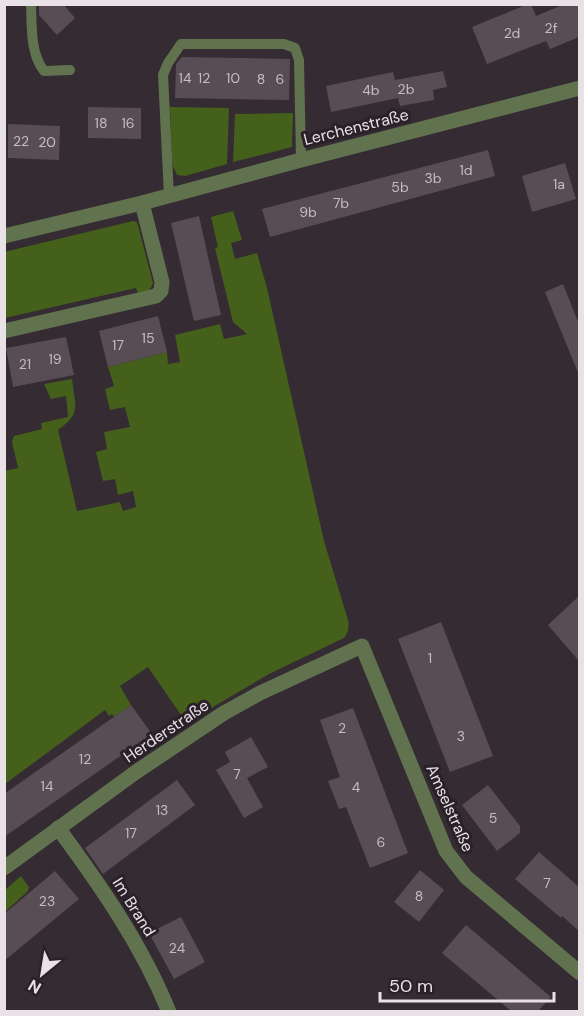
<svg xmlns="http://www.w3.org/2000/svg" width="584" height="1016" viewBox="0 0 584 1016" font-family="'DM Sans',sans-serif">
<rect width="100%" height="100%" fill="#352b32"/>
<!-- green -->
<g fill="#44601a">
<polygon points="170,107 229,108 227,164 185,176 177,175 173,166 172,159"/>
<polygon points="293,113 292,147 233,162 235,114"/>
<path d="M233 211 242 240 231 243 235 259 257 253 267 288 324 541 348 620C349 628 349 631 344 638L269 674 194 718 190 714 183 718 148 667 120 686 131 705 114 717 112 714 109 716 105 710 5 784 4 471 18 468 12 442 14 436 42 429 41 423 68 417 66 396 51 399 44 384 72 379C75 406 82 413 58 430L77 511 120 502 123 511 136 507 133 491 118 495 115 479 103 481 96 452 107 449 104 432 130 427 125 407 110 410 105 389 114 386 108 367 167 352 168 364 180 362 175 335 220 324 224 339 247 334 233 322 215 248 218 247 211 217Z"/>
<polygon points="133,221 137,222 153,283 149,292 139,296 136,288 5,318 4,252"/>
<polygon points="21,876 29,887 28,891 5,912 5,890"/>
</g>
<!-- building -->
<g fill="#584d54">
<polygon points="39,4 63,4 75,18 57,35 39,15"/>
<polygon points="528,4 531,4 536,16 565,4 579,4 579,37 550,49 546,41 487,64 472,27"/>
<polygon points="182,57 290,59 289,100 175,98 176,64"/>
<polygon points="443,71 447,87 433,90 434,100 400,106 398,98 331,112 326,86 393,72 395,80"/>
<polygon points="88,107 141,108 141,139 88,138"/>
<polygon points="8,124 60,126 59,160 8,158"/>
<polygon points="488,150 495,176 270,237 262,209"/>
<polygon points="565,163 576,199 532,212 522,176"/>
<polygon points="199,216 221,315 194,321 171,223"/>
<polygon points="563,284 579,324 579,375 545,292"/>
<polygon points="158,316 167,352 108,367 99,331"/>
<polygon points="66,337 74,375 13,387 6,348"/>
<polygon points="579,596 579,661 548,625"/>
<polygon points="441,622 493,756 450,772 398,639"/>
<polygon points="131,705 152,734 4,837 4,794"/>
<polygon points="353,708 408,853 370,868 346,807 339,809 328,781 340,777 320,720"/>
<polygon points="251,737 268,767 247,778 263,807 244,818 216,770 230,762 225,752"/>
<polygon points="177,780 195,805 103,874 85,848"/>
<polygon points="488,785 520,826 520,833 497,851 462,805"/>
<polygon points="539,852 579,887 579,931 562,916 561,918 515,879"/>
<polygon points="420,870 444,890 419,922 394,902"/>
<polygon points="55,871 79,899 4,961 4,914"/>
<polygon points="181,917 205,962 174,979 149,933"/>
<polygon points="466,925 551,997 538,1011 511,1011 442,953"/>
</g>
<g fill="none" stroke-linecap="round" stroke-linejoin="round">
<!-- service -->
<g stroke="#61724f" stroke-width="10">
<path d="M31 4C32 27 30 53 44 71L70 70"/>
<polyline points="169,196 163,75 168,63 181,44 284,44 295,48 299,60 301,160"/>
</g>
<!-- minor -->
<g stroke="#61724f" stroke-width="15">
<polyline points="4,236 142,203 301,160 580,88"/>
<polyline points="4,331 156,296 161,291 162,282 142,203"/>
<path d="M58 828C100 885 142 945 169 1012"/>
<polyline points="4,868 136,772 224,713 260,693 362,646 446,851 466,877 580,973"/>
</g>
</g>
<g text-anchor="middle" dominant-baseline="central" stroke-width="6" stroke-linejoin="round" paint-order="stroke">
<!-- number labels -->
<g font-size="14" fill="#c4bcc2">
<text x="551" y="28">2f</text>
<text x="512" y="33">2d</text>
<text x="185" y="78">14</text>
<text x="204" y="78">12</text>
<text x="233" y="78">10</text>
<text x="261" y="79">8</text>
<text x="280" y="79">6</text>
<text x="406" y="89">2b</text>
<text x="371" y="90">4b</text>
<text x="101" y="123">18</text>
<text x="128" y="123">16</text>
<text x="21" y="141">22</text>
<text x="47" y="142">20</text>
<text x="466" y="170">1d</text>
<text x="433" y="178">3b</text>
<text x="559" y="184">1a</text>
<text x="400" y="187">5b</text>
<text x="341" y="203">7b</text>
<text x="308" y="212">9b</text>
<text x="148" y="338">15</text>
<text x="118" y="345">17</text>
<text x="55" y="359">19</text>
<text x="25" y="364">21</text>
<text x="430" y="658">1</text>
<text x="342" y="728">2</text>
<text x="461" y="736">3</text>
<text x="85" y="759">12</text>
<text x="237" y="774">7</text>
<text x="47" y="786">14</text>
<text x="356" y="787">4</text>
<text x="162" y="810">13</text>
<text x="493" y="818">5</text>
<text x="131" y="833">17</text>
<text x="381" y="842">6</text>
<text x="547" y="883">7</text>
<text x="419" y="896">8</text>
<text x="47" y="901">23</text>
<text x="177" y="948">24</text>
</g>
<!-- street labels -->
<g font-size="16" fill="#e8e1e6" stroke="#2b2128">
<text transform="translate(356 127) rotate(-14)">Lerchenstraße</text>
<text transform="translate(166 731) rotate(-34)">Herderstraße</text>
<text transform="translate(450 808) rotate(66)">Amselstraße</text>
<text transform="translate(134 907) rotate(58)">Im Brand</text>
</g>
</g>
<!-- border -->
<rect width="584" height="1016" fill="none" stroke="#e8e1e6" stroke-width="12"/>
<!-- north arrow -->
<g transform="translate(42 974) rotate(210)" stroke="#2b2128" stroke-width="4.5" paint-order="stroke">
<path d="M0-4.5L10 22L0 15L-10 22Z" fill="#e8e1e6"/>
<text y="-9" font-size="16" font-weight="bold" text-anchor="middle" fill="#e8e1e6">N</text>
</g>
<!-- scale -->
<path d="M380 992v9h174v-9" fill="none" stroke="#e8e1e6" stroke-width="3"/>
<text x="389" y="992" font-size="18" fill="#e8e1e6" stroke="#2b2128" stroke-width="4.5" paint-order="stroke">50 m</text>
</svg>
